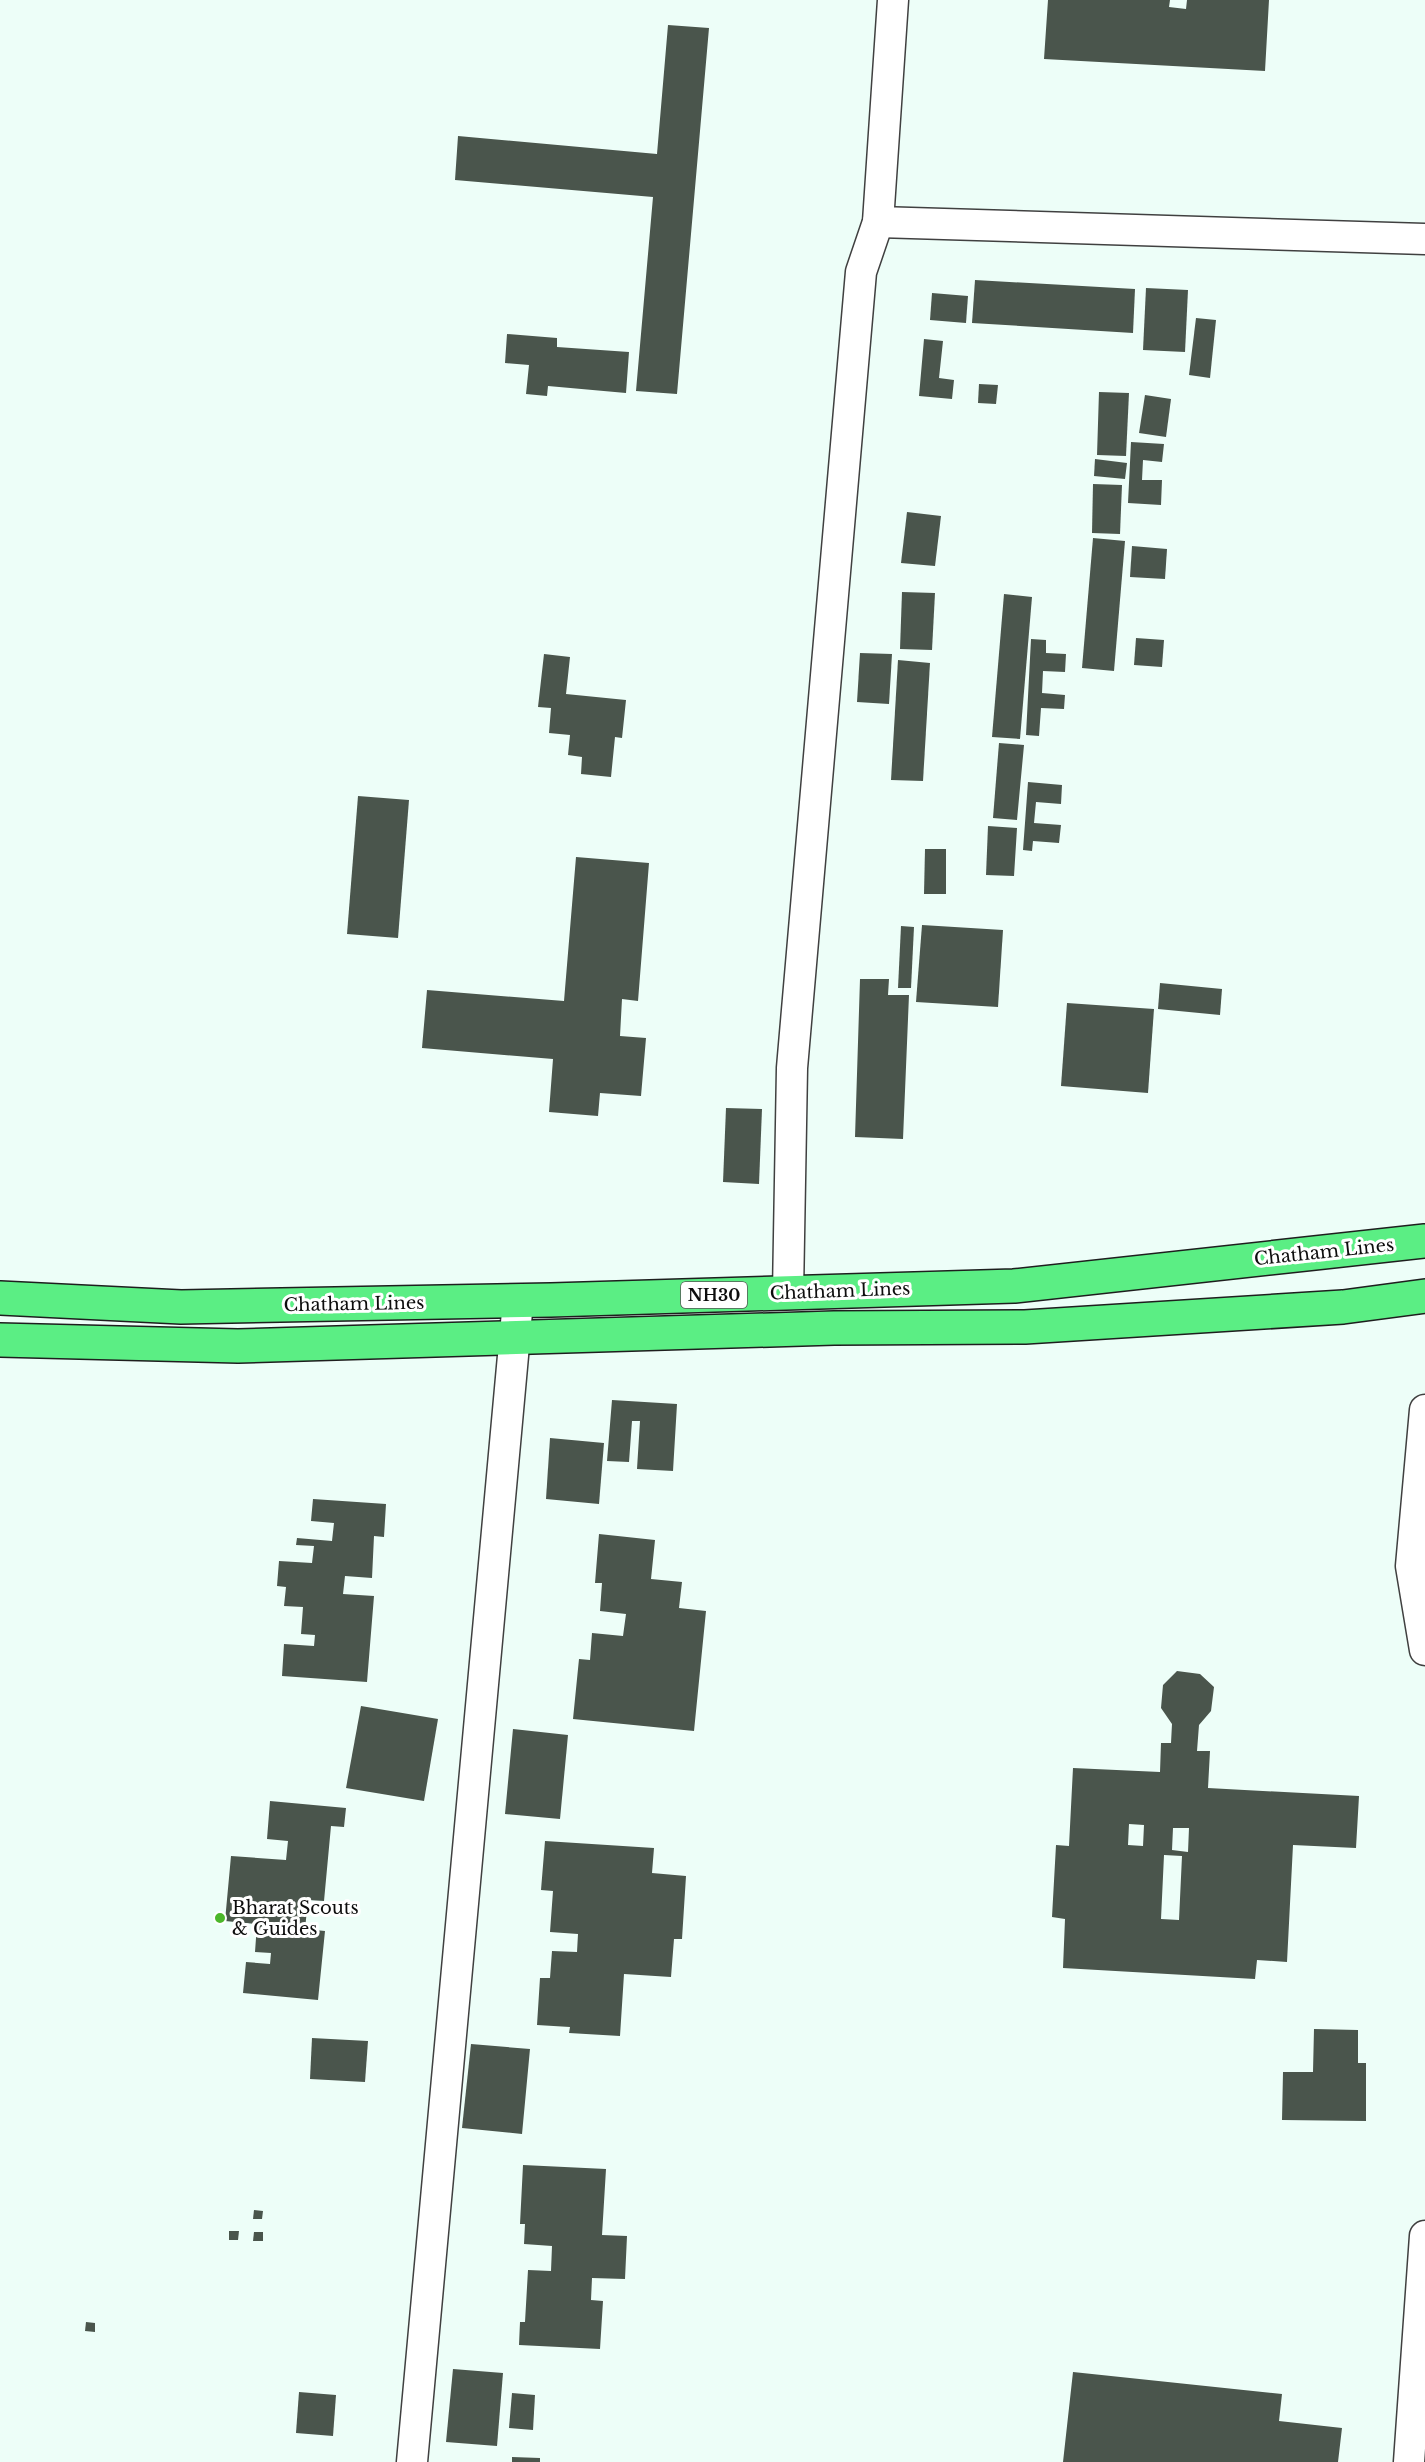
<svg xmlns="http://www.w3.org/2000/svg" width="1425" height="2462" viewBox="0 0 1425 2462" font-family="'Libre Baskerville',serif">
<rect width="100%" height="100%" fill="#edfef8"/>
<!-- building -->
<g fill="#4a554c" fill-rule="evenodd">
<polygon points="1048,0 1170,0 1169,7 1186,9 1187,0 1269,0 1265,71 1044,59"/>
<polygon points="668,25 709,28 677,394 636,391 653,197 455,180 458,136 657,154"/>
<polygon points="975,280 1135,289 1133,333 972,323"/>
<polygon points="1146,288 1188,290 1185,352 1143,350"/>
<polygon points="932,293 968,296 966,323 930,320"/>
<polygon points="1196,318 1216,320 1210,378 1189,375"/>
<polygon points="507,334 557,338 557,347 629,352 626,393 548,386 547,396 526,394 529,365 505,363"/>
<polygon points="924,339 943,341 939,378 954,380 952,399 919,396"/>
<polygon points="979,384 998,385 996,404 978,403"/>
<polygon points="1099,392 1129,393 1126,456 1097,455"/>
<polygon points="1145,395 1171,399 1166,437 1139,433"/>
<polygon points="1131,442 1164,444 1162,462 1143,460 1142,480 1162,480 1161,505 1128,503"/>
<polygon points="1095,459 1127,463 1125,479 1094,476"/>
<polygon points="1093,484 1122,485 1120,534 1092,533"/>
<polygon points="907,512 941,516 935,566 901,563"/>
<polygon points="1093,538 1125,541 1114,671 1082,668"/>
<polygon points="1132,546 1167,549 1165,579 1130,577"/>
<polygon points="902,592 935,593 932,650 900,649"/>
<polygon points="1004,594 1032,597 1020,739 992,737"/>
<polygon points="1136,638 1164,640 1162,667 1134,665"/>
<polygon points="1031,639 1046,640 1046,653 1066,654 1065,672 1043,671 1042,693 1065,695 1064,709 1041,708 1039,736 1026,735"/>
<polygon points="860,653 892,654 889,704 857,702"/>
<polygon points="544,654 570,657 566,694 626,700 622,738 615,737 611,777 581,774 582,757 568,755 570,735 549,733 551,708 538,707"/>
<polygon points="898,660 930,663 923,781 891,780"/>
<polygon points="999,743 1024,745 1017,820 993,818"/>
<polygon points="1028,782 1062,785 1061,804 1036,802 1034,823 1061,825 1059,843 1033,841 1032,851 1023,850"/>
<polygon points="358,796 409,800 398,938 347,934"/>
<polygon points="988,826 1017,828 1014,876 986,875"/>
<polygon points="925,849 946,849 946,894 924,894"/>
<polygon points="576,857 649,863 638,1001 622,999 620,1036 646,1038 641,1096 600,1093 598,1116 549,1112 553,1059 422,1048 427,990 564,1001"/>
<polygon points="922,925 1003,930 998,1007 916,1002"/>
<polygon points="901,926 914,927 911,988 898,988"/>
<polygon points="860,979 889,979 888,995 909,995 903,1139 855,1137"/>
<polygon points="1160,983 1222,989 1220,1015 1158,1009"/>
<polygon points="1067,1003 1154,1009 1148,1093 1061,1086"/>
<polygon points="726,1108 762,1109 759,1184 723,1182"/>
<polygon points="612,1400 677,1404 673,1471 637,1469 640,1421 632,1421 629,1462 607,1461"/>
<polygon points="550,1438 604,1443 599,1504 546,1499"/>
<polygon points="313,1499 386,1504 384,1537 374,1536 372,1578 345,1576 343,1594 374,1596 367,1682 282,1676 284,1644 314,1646 315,1635 301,1634 303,1607 284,1606 286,1587 277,1586 279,1561 312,1563 314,1546 296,1545 297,1538 332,1541 334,1523 311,1521"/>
<polygon points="599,1534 655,1540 651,1579 682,1582 679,1608 706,1611 694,1731 573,1719 579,1659 590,1660 592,1633 623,1636 626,1614 600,1611 602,1583 595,1583"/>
<path d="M1177 1671 1200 1674 1214 1687 1211 1711 1199 1725 1197 1751H1210L1208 1788 1359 1796 1356 1848 1293 1845 1287 1962 1257 1960 1255 1979 1063 1968 1065 1919 1052 1917 1056 1845 1069 1846 1073 1768 1160 1772 1161 1743H1171L1172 1724 1161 1708 1163 1685ZM1129 1824 1144 1825 1143 1846 1128 1845ZM1173 1828H1189L1188 1852 1172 1850ZM1164 1855 1182 1856 1179 1920 1161 1919Z"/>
<polygon points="361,1706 438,1719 424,1801 346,1788"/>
<polygon points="513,1729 568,1735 560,1819 505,1814"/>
<polygon points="270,1801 346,1808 344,1827 331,1826 324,1901 308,1900 305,1929 325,1931 318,2000 243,1993 246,1962 270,1964 271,1953 255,1952 257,1924 225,1921 231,1856 286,1860 288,1841 267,1839"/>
<polygon points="545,1841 654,1848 652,1873 686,1876 682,1939 674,1939 671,1977 624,1974 620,2036 569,2033 570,2027 537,2025 540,1978 550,1978 552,1951 577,1952 578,1934 550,1932 553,1891 541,1890"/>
<polygon points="1314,2029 1358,2030 1358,2063 1366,2063 1366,2121 1282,2120 1283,2072 1313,2072"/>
<polygon points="312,2038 368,2041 365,2082 310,2079"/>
<polygon points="471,2044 530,2049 522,2134 462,2128"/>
<polygon points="523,2165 606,2169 602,2235 627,2236 625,2279 592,2278 591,2300 603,2301 600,2349 519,2345 520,2322 525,2322 528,2270 551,2271 552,2246 524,2244 525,2224 520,2224"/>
<polygon points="254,2210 263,2211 262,2219 253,2219"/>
<polygon points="229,2231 239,2231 238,2240 229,2240"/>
<polygon points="254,2232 263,2232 263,2241 253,2241"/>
<polygon points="86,2322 95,2323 95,2332 85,2331"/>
<polygon points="453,2369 503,2373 497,2446 446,2442"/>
<polygon points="1073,2372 1282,2394 1279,2421 1342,2428 1338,2462 1063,2462"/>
<polygon points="299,2392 336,2395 333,2436 296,2433"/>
<polygon points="512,2393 535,2395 533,2430 509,2428"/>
<polygon points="512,2457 540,2458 540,2462 512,2462"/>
</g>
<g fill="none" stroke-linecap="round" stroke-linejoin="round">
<!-- street casing -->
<g stroke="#404040" stroke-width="33">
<g id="street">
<polyline points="878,222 1425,239"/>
<polyline points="788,1293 792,1068 861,272 878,222 893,0"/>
<polyline points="1425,1410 1411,1566 1425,1650"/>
<polyline points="412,2462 518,1301"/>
<polyline points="1409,2462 1425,2236"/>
</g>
</g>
<!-- highway casing -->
<g stroke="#1e1e1e" stroke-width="36">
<g id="highway">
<polyline points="0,1298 181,1307 551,1300 1014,1286 1425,1241"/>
<polyline points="0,1340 238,1346 834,1328 1025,1327 1343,1307 1425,1296"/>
</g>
</g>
<!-- street -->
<use href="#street" stroke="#fff" stroke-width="30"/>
<!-- highway -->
<use href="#highway" stroke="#5bee84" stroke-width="33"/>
</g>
<!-- markers -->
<circle fill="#4bb72b" stroke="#fff" stroke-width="2" cx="220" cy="1918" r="6"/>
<g text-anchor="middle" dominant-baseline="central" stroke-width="6" stroke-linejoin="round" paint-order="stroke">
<!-- shield labels -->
<rect fill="#fff" stroke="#565656" stroke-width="1.5" x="681" y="1282" width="66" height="26" rx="4.5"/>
<g font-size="16" font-weight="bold" fill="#0d0d0d">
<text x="714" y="1295">NH30</text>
</g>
<!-- street labels -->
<g font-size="18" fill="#0d0d0d" stroke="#fff">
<text transform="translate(1324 1252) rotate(-6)">Chatham Lines</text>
<text transform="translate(840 1291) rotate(-2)">Chatham Lines</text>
<text transform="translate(354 1304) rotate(-1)">Chatham Lines</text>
</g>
<!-- poi labels -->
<g font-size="18" fill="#0d0d0d" stroke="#fff" text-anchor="start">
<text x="232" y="1908">Bharat Scouts<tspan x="232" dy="21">&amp; Guides</tspan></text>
</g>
</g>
</svg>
